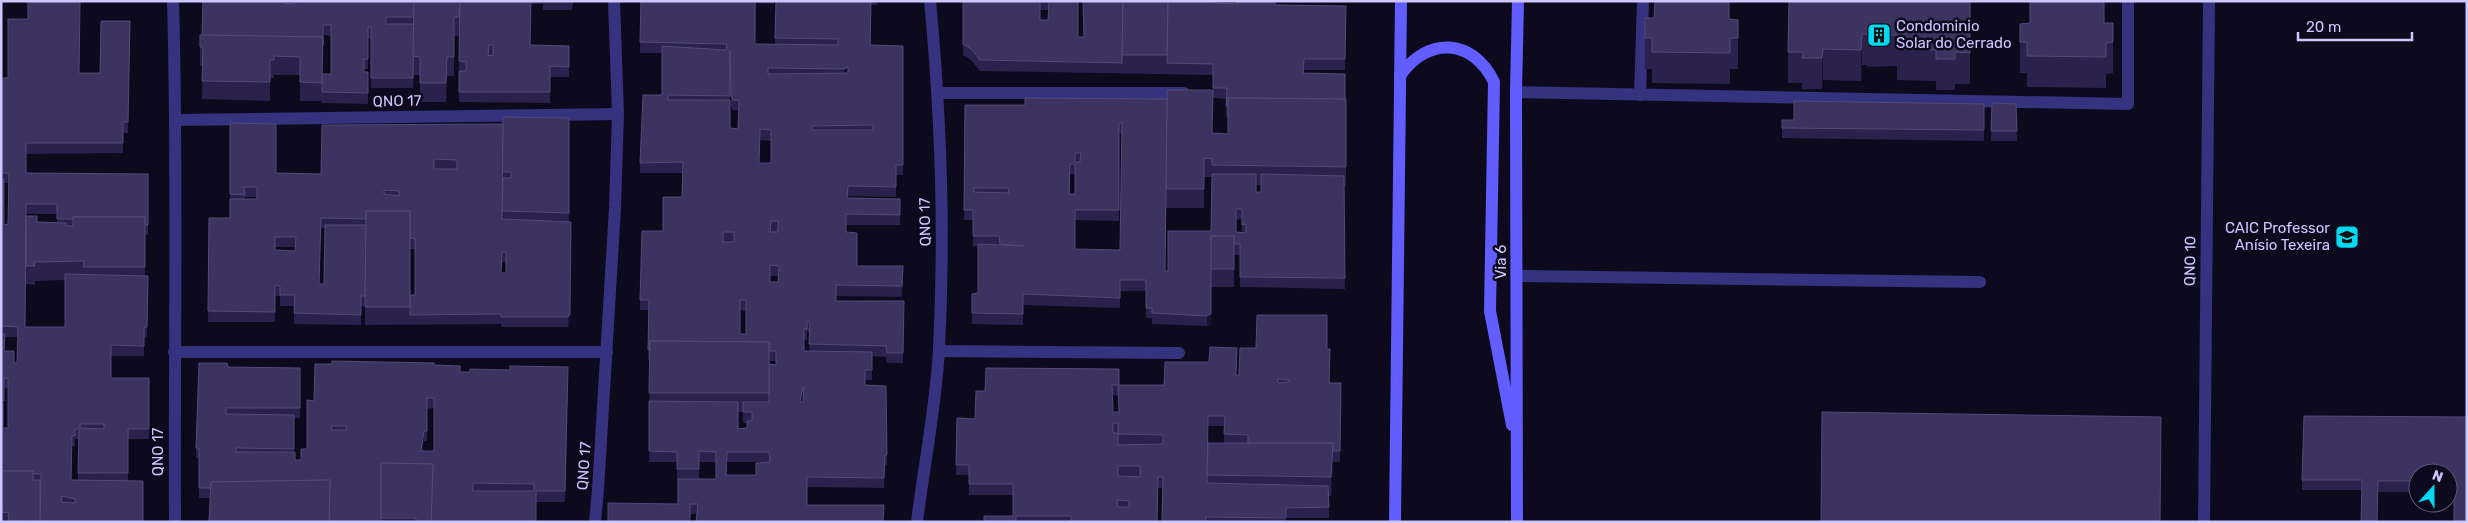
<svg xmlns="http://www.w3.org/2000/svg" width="2468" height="523" viewBox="0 0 2468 523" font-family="Rubik,sans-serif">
<rect width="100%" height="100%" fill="#0d0a1d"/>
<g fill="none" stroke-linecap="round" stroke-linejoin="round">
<!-- service -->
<g stroke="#35327f" stroke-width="12">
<polyline points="1516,92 2128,104 2128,1"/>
<polyline points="1640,95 1643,1"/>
<polyline points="1517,276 1980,282"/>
</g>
<!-- minor -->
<g stroke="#35327f" stroke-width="12">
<path d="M173 1C178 175 174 348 175 522"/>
<polyline points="939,93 1184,93"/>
<polyline points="177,120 618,114"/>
<polyline points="939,351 1179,353"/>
<polyline points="174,352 607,352"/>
<polyline points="595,522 598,490 615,208 618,114 614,1"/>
<path d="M917 522C924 465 936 406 939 349 945 233 941 117 930 1"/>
<polyline points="2204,522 2209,1"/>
</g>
<!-- secondary -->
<g stroke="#615dff" stroke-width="12">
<path d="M1400 76C1427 36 1473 38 1494 82L1490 311 1512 425"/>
<polyline points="1395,522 1401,1"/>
<polyline points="1517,522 1516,92 1518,1"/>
</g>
</g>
<!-- wall -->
<g fill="#2a214c" fill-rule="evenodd">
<path d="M203 1H573L572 10H543V4H531L530 45 569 46V77H550V103L459 102V36H454V76H447L446 102H420V75H414L413 88H371V38H368V69H364V72H368V104L322 103V98V101H300V75H274V78H270V101L202 99 203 66H200V35H202ZM323 35 331 36V74H322Z"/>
<path d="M641 1H774V4L756 3 755 44H775L776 1H877V5H871V45L903 46V175H896V197L848 196V198L900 199V225H846V232L857 266H903L902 297 836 296V301H904L903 363H887L886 357 872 356V380H865V385L886 386 887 465H885L884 488 807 487 697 514H690L678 504V479L677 480V462H649L650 360H648L649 310H640V300L663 231 682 197 683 173H640V163L662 95V53H640ZM730 60 731 106 733 110H739L738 129 730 128ZM760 140 771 141V163H759ZM770 276H778V282H770ZM740 310 746 311V334H740ZM807 332H810L809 352 804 351V340H807ZM769 361H776V365L769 364ZM738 412H743V423H747V428L738 429ZM699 462H716V479H699ZM727 462H768L756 475H727Z"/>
<path d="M963 1H1078V37H1083L1214 3 1346 6 1345 70H1304V73L1345 99 1346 118V186H1344L1345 289 1240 287V255H1234V287H1211V279V325L1207 326 1152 324V318H1146V291H1120V308L1023 305V325L972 324V294L978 293V246H973V220H964L965 105 1213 133 1228 134V117H1226V99L1213 98V75L980 71 971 60 963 55ZM1040 10H1049L1048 20H1040ZM1119 133H1122L1120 250 1075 249V220L1119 221ZM1070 174H1075V194H1070ZM1204 177H1212L1211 231 1168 271H1165L1166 208H1204ZM1256 185H1261V192H1256ZM1242 219V232H1236V220Z"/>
<polygon points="1970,1 1970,84 1955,84 1955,90 1936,90 1936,81 1897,80 1897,66 1867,67 1867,65 1862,65 1861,81 1823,80 1822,89 1802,89 1802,83 1788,83 1788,52"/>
<polygon points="1645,18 1738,20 1738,69 1730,69 1730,84 1652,83 1652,69 1645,69"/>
<path d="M130 21 128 133H123V153L26 154V173L148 174V235H145V276H148L147 337 144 338V356H111V378H149V439H128V480L143 522H1V78L79 73H100ZM4 183H8V224L4 225ZM26 214H57V223L37 222 26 216V284L35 285V281L65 280V327H25ZM5 337H18L17 363H14L4 351ZM4 388H8V428H3ZM75 439H78V480H71L72 446H75Z"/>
<polygon points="2030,23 2113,23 2113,73 2106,74 2106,88 2027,87 2027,73 2020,73 2020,24"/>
<polygon points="1992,103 2016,104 2017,141 1991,141"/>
<polygon points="1984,104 1984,141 1782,138 1782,120 1794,120"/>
<path d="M569 118V222L570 324 568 327H501V324L365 325V306H361V325L294 324V306H280V296H275V322H208L209 218H230V123L276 173 321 174 503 124ZM245 197H257V199H245ZM321 228H325L324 284H319ZM275 247H296L295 251 275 250ZM410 249H415V295L410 308ZM502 262H506V273H501Z"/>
<path d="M1327 349 1330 383H1341L1340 462H1333L1331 496H1329V518H1286V522H1162L1163 488H1158L1157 522H984L1013 516V495H969V475H956L957 418 975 419 985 391 1119 385H1164L1236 375H1239ZM1113 395 1118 396 1119 412H1113ZM1208 426H1224V443H1208Z"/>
<path d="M332 364 434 365 460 372H470L568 367 565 502H536V522H209L210 498H199V458H196V448L228 367 300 368V418H294V452L295 460H301L307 449 314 401ZM434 408V451H422L424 441H427V409Z"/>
<polygon points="2467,417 2454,492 2448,492 2448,473 2418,473 2418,492 2378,492 2362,490 2302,490 2302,480"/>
</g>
<!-- shaded-wall -->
<g fill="#171131">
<polygon points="1862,34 1862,65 1861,81 1861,50"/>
<polygon points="1823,49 1823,80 1822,89 1822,58"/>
<polygon points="848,67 848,77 844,79 844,69"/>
<polygon points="571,222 570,324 568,327 568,317"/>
<polygon points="1211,269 1211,325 1207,326 1207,316"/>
<polygon points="803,387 803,397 800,412 800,402"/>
<polygon points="424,431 424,441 421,461 421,451"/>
<polygon points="1333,443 1333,462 1331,496 1331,477"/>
</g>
<!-- building -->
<g fill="#3c3360" stroke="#524a79" fill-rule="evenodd">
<path d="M28 1H80L79 73H100L101 21H130L128 122H123V143H26V173L148 174V225H145V217H73V219H57V204H26L25 327H65V274L148 276 147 327H144V346L111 345V378H149V429H128V473H78L79 429H75V436H72L71 480 143 481V522H40L41 474H33V471H1V404H3V428H8V378H4V401H1V334H5L4 351H14V363H17L18 327 1 326V179H4V225L8 224 9 173H1V78H8V19H28ZM80 424H104V429L80 428ZM62 496 75 499V503L61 502Z"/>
<polygon points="203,1 283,1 283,3 294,4 294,1 414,1 414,17 386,17 386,24 414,24 413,78 371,78 371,27 368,27 368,59 364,59 364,72 368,72 368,93 322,92 322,74 331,74 331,25 323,25 323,45 323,37 202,35"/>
<polygon points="414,1 460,1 459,17 454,17 454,57 447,57 446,83 420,83 420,57 413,56"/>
<path d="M460 1H531L530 45 569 46V67L550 66V92H459V71H466V62L459 61ZM489 45H493V56L488 55Z"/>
<path d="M641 1H755V44L838 45V39L775 38 776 1H871L870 45 903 46V165H896V187L848 186 847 198 900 199V215L846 214V232L857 233V266H903L902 286 836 285V301H904L903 353H887L886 346 809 344 810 322H807V329H804V351L872 352V370H865V385L886 386 887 455H885L884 478 807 477V505H884L883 522H696L698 504H690V522H608V503L678 504V479H716V452L699 451V469H677V452L649 451V401L738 402V429L747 428V421H752V412H743V402H769V364L776 365V351H769V342L650 341V350H648L649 300H640L642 231H663V197H682L683 162 640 163 643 95H662V46L726 50 727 44 640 42ZM730 50 731 95 733 100H739L738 129 730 128V100H668V95L730 96ZM848 67V73L768 74V68L844 69ZM873 125V130H812V126ZM760 129 771 130V163H759ZM771 221H778V232H770ZM723 232H734V242H723ZM770 265 779 266 778 282H770ZM740 300H746V334H740ZM803 387H804L803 402H800ZM727 452H769L770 462 756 463V475H726Z"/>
<polygon points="963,1 1040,1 1040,20 1048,20 1049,1 1078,1 1078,37 1084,37 1083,1 1123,1 1122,63 980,60 971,49 963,44"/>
<polygon points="1123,1 1168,1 1167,55 1122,55"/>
<polygon points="1168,1 1214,1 1214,3 1237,4 1237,1 1275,1 1275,5 1346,6 1345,59 1304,59 1303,73 1345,74 1345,99 1228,98 1228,106 1226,106 1227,88 1213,88 1213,64 1167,63"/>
<polygon points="1655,1 1729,1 1729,19 1738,20 1738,38 1730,38 1730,53 1652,52 1652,38 1645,38 1645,18 1654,18"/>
<polygon points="1789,1 1970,1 1970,53 1955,52 1955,59 1936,59 1936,50 1897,49 1897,35 1867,36 1867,34 1862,34 1861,50 1823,49 1822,58 1802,58 1803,52 1788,52"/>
<polygon points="2030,1 2104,1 2104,23 2113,23 2113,42 2106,43 2106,57 2027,56 2027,42 2020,42 2020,24 2030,23"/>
<polygon points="200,35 323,37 322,83 300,82 300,57 274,56 274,60 270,60 270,82 202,81 203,47 200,47"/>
<polygon points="1167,90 1213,90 1212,133 1228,134 1228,98 1346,99 1346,167 1212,165 1212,159 1204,158 1204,189 1166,189"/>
<path d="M1025 98 1167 99 1165 271H1168V231H1211L1212 174H1256V192H1261V174L1344 176 1345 278 1240 277V244H1234V236H1211V314L1207 316 1152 313V308H1146V280H1120V298L1023 294V314L972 313V294L978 293V244L1024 246 1000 244 999 236H973V210H964L965 105H1025ZM1119 123H1122L1120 250 1075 249V210H1119ZM1075 153H1081L1080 162H1075ZM1070 164H1075V194H1069ZM974 188H1008L1009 193 974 192ZM1236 209H1242V225L1246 224V233L1236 232Z"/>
<polygon points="1794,101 1984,104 1984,130 1782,128 1782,120 1794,120"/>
<polygon points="1992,103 2016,104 2017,131 1991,131"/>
<polygon points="503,117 569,118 569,213 502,211 503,178 511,178 511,172 502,172"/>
<path d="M230 123 276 124V173L321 174 322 125 503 124 502 219 571 222 570 314 568 317H501V314L410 315V295H415V239L410 238V211H366V219L321 218 319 284H324L325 225H366L365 296H361V315L294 313 295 295H280V286L275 285V312L208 311 209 218H230V199H257V187H244L245 195 230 194ZM434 159 457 160V169H434ZM384 190 399 191V196L384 194ZM275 237H296L295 251 275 250ZM502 252H506V273H501Z"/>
<polygon points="366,211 410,211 410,307 365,307"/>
<polygon points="26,216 37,216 37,222 66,223 66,226 73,226 73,217 145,217 145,267 83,267 84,261 34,262 35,266 26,266"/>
<rect x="1211" y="236" width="23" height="33"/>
<path d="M1257 315H1327V349H1330L1329 383H1341L1340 451H1333V443H1248V435L1224 434 1225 416H1208L1207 483 1328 486 1329 507 1286 508V518L1206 517V522H1162L1163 477H1158L1157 522H1071V516H1016V522H984V516H1013V484H969V465H956L957 418 975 419 976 391H985L986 368 1119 369V385H1164L1165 362H1209L1210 347 1237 348 1236 375H1239L1240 348H1256ZM1278 379 1289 380V382L1278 383ZM1112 385H1118L1119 412H1113ZM1113 423H1118V434L1163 435V444L1118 445V433H1113ZM1118 466H1140V477L1118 476ZM1117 500 1129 501V507H1118Z"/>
<polygon points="650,341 769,342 769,393 649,393"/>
<path d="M332 361 434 363V365L460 366V372H470V369L510 370V366L568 367 565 491H536V522H431L433 469V464L381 463V522H334V521H329L330 480 211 482 210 488H199V448H196L199 363H227L228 367 300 368V408H226V414L294 415V449L236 448V452H295V460H301V449H307V400L314 401 315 364H332ZM427 398H434V451H421L424 431H427ZM331 426H347L346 430H332ZM473 483 534 484V491H473Z"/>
<polygon points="1822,412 2161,417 2160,522 1821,522"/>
<polygon points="2304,416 2467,417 2467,522 2454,522 2454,482 2448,481 2448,473 2418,473 2418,481 2378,481 2377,522 2361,522 2362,480 2302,480"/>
<polygon points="1208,443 1333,443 1331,477 1207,475"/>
<polygon points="381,463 433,464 431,522 416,522 416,518 381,518"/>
<polygon points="1,471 33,471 33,480 40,480 40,522 8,521 9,513 1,512"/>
<polygon points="330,480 329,522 209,522 211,482"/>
</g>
<!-- icons -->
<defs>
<g id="building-square" transform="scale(1.25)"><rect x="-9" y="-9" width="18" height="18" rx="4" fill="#00d9f1" stroke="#0d0a1d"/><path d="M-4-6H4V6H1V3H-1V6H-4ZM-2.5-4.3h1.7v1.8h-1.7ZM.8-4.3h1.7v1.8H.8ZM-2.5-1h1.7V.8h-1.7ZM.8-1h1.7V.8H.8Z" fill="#111"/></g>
<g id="school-square" transform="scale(1.25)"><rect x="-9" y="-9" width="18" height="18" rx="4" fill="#00d9f1" stroke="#0d0a1d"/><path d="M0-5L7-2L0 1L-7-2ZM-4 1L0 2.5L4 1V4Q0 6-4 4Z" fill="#111"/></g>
</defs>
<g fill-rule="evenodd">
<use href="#building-square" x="1879" y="35"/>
<use href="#school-square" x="2347" y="237"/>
</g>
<g text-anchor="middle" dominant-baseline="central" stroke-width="5" stroke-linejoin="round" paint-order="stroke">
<!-- poi labels -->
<g font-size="15" fill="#cdc6ff" stroke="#0d0a1d" text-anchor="start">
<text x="1896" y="26">Condominio<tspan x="1896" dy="17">Solar do Cerrado</tspan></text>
<text x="2330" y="228" text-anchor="end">CAIC Professor<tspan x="2330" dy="17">Anísio Texeira</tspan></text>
</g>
<!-- street labels -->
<g font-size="15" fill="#cdc6ff" stroke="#0d0a1d">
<text transform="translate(397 101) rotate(-1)">QNO 17</text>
<text transform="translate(925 222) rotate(-91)">QNO 17</text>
<text transform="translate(2190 261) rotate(-89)">QNO 10</text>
<text transform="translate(1501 262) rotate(-90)">Via 6</text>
<text transform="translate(158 452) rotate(-90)">QNO 17</text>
<text transform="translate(584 466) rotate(-86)">QNO 17</text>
</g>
</g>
<!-- border -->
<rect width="2468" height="523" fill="none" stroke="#cdc6ff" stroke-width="5"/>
<!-- north arrow -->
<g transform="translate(2433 488) rotate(21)"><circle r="24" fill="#0d0a1d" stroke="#5a5577"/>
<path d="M0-4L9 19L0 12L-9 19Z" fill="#00d9f1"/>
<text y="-8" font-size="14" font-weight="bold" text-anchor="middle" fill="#cdc6ff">N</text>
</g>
<!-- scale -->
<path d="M2298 32v8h114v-8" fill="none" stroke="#cdc6ff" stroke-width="2.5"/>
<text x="2306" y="32" font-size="15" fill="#cdc6ff" stroke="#0d0a1d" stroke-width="4" paint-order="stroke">20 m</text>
</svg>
